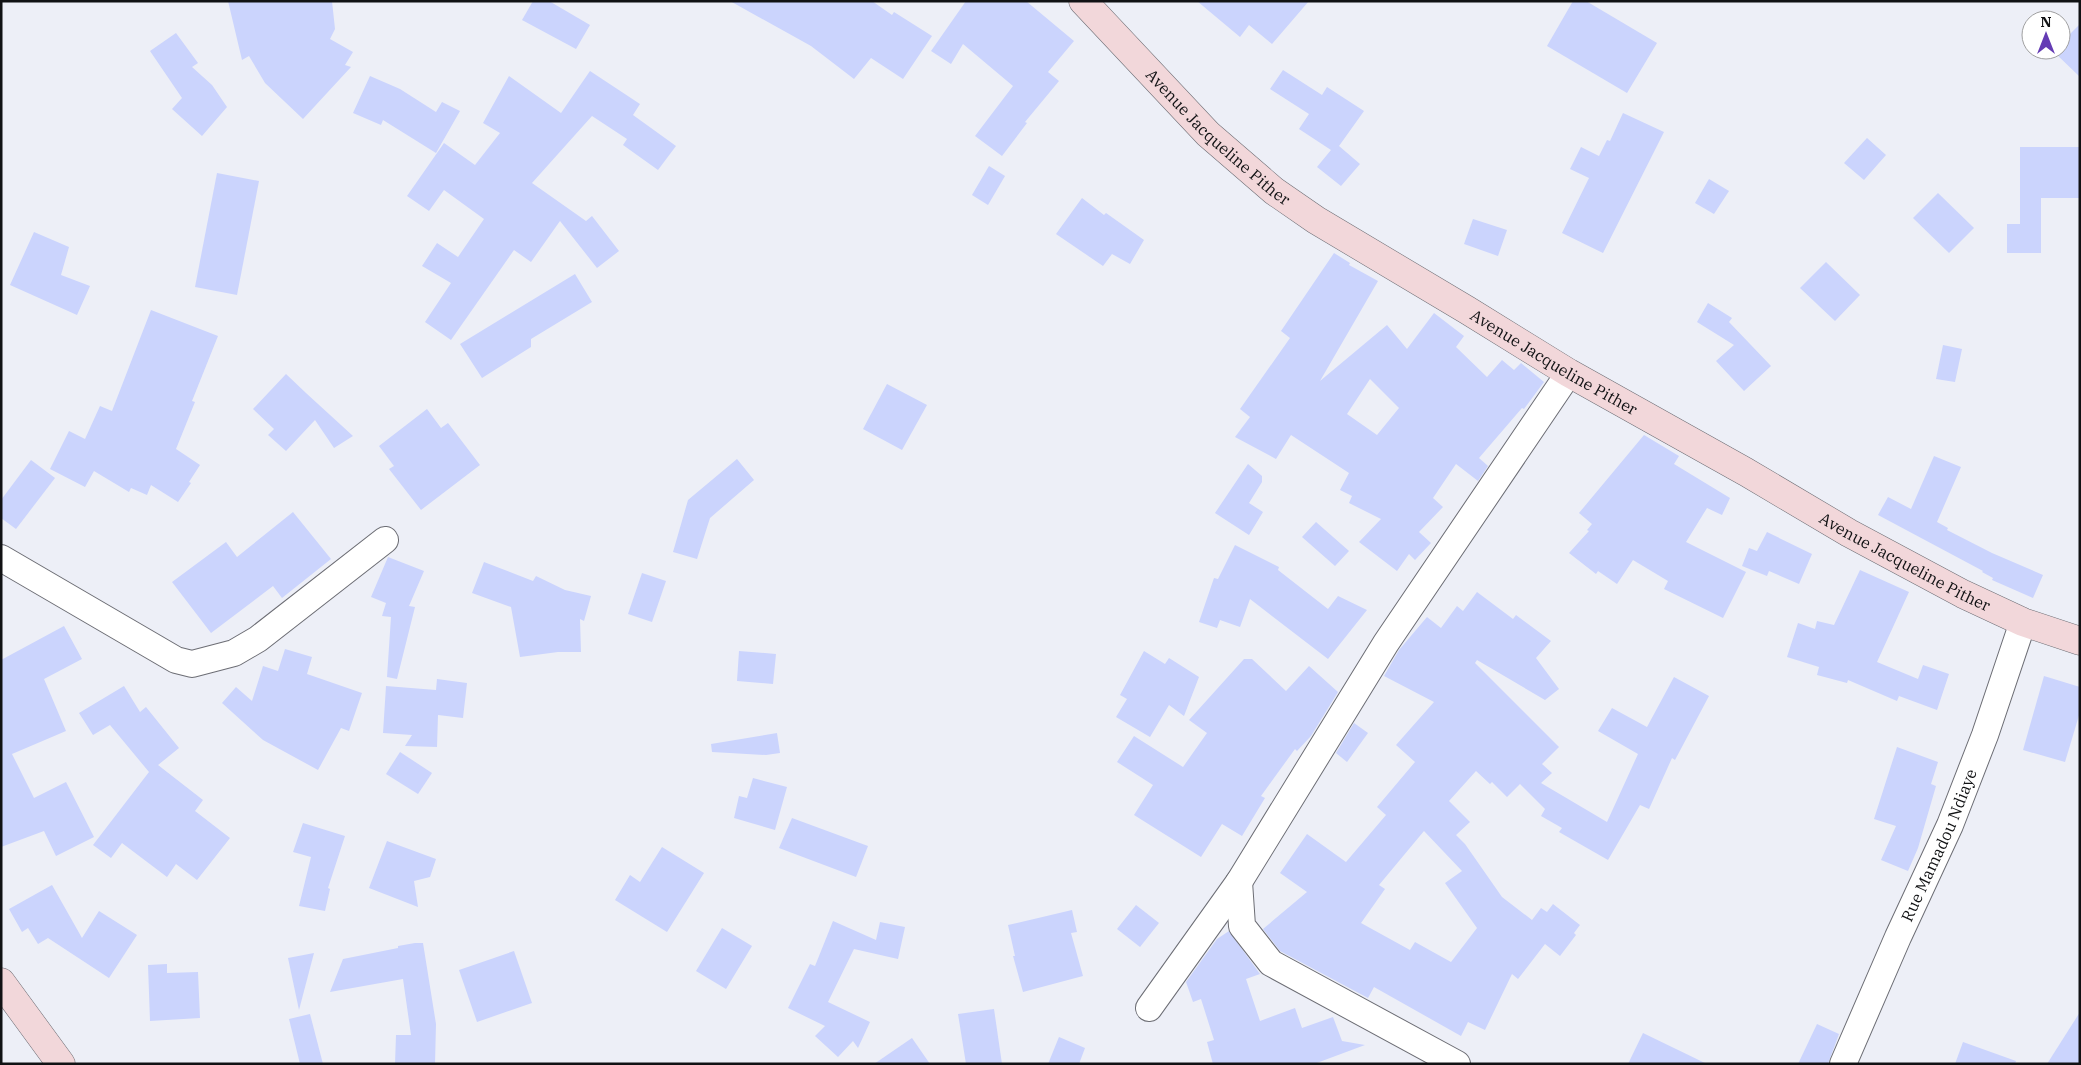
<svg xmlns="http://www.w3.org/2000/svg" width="2081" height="1065" viewBox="0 0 2081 1065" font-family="'IBM Plex Serif',serif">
<rect width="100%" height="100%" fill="#edeff7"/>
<!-- building -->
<g fill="#cbd4fd" fill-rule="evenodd">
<polygon points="228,1 332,1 335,29 330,39 353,52 345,65 351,67 303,119 265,83 249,56 242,60"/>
<polygon points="533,1 549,1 590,25 576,49 522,20"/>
<polygon points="730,1 872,1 892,15 894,12 932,36 903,79 871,58 854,79 811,46"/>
<polygon points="966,1 1026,1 1074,41 1048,72 1059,81 1025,122 1027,123 1002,156 975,136 1013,86 963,44 951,64 931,51"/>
<polygon points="1197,1 1309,1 1272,44 1249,25 1240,37"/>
<polygon points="1573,1 1586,1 1657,43 1627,93 1547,46"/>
<polygon points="2080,24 2080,77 2053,51 2061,50 2061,43"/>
<polygon points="176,33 198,63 192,67 212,85 227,107 202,136 172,109 182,98 150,51"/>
<polygon points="1283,70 1322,95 1327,87 1364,111 1339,146 1360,164 1341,186 1317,167 1331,150 1299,129 1309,114 1270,89"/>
<polygon points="590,71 640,104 633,115 676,146 658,170 623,145 627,139 592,116 532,183 586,221 592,216 619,251 597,268 560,221 531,262 514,250 451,340 425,322 451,283 422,266 437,243 458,257 484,219 444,190 429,211 407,196 444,143 475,165 500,133 483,123 509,76 561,113"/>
<polygon points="370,76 400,89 436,112 442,102 460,111 436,153 383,120 381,125 353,113"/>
<polygon points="1623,113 1664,132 1603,253 1562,233 1589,178 1570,169 1581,147 1599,156 1607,140 1610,141"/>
<polygon points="1867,138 1886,155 1864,180 1844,163"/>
<polygon points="2020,147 2080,147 2080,198 2041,198 2041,253 2007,253 2007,224 2020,224"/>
<polygon points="989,166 1005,176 988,205 972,195"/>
<polygon points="217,173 259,181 237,295 195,287"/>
<polygon points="1709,179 1729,191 1714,214 1695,203"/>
<polygon points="1938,193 1974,228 1949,253 1913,218"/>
<polygon points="1082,198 1104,215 1106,213 1144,240 1130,264 1112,254 1103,266 1056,234"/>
<polygon points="1473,219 1507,230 1498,256 1464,244"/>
<polygon points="34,232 69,247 61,275 90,286 77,315 10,285"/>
<path d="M1334 253 1350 263 1349 265 1378 281 1320 381 1387 325 1407 349 1434 313 1464 336 1456 347 1487 377 1502 360 1514 370 1521 363 1544 382 1524 409 1522 408 1479 458 1488 466 1478 481 1456 464 1433 498 1443 507 1419 532 1431 543 1415 560 1409 554 1397 571 1359 542 1381 519 1349 503 1352 496 1340 490 1349 473 1291 435 1276 459 1235 437 1250 417 1240 409 1290 338 1281 331ZM1370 379 1399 408 1377 435 1347 414Z"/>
<polygon points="1826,262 1860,295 1835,321 1800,288"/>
<polygon points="575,274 592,302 531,339 531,347 482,378 460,344"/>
<polygon points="1708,303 1732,318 1729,322 1771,366 1744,391 1716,361 1734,345 1697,322"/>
<polygon points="151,310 218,336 192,401 195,402 176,449 200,465 189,482 191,483 178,502 151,485 147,495 131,488 129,492 94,471 85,487 50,469 69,431 85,439 100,406 112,411"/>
<polygon points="1943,345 1962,349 1955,382 1936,379"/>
<polygon points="286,374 306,393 353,436 334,448 315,420 286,451 268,435 274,429 253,409"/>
<polygon points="887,384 927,405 902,450 863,429"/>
<polygon points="427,409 441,428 448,423 480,465 421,510 389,469 394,466 379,446"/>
<polygon points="1644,435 1679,456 1674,464 1730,498 1722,515 1707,508 1686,542 1746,572 1723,618 1664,589 1668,581 1633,560 1617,584 1598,571 1596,574 1569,553 1589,531 1587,530 1592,524 1579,513"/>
<polygon points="1934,456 1961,467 1937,522 1948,528 1947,530 1992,553 2043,575 2033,598 1992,580 1993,578 1982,572 1983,571 1878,515 1888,497 1911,509"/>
<polygon points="737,459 754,480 710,518 697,559 673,552 688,500"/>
<polygon points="31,460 55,478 16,529 1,518 1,500"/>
<polygon points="1248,464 1262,476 1262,482 1249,503 1263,512 1249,535 1215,513"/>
<polygon points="293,512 331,559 282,598 273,586 211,633 172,582 226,542 237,557"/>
<polygon points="1316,522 1349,551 1335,566 1302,537"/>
<polygon points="1767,532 1812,554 1799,584 1769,571 1767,576 1742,566 1749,548 1757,551"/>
<polygon points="1235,545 1279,567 1278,570 1328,609 1338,596 1367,610 1328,659 1250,599 1240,627 1220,620 1217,628 1199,622 1214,578 1218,579"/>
<polygon points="388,557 424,571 409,606 415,607 397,679 387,677 391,617 382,616 386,603 371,597"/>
<polygon points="484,562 533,581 536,576 565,590 591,596 584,621 580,619 581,652 558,652 520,657 511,607 472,593"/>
<polygon points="1860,570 1909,592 1877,662 1918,679 1923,665 1949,674 1937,710 1899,696 1897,701 1848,680 1847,683 1817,675 1819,667 1787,657 1798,623 1815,629 1817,621 1834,625"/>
<polygon points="642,573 666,581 652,622 628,614"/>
<path d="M1477 592 1513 619 1516 615 1551 641 1536 658 1559 689 1545 700 1477 660 1475 663 1559 747 1542 764 1552 773 1541 783 1607 822 1638 754 1598 731 1612 708 1647 727 1674 677 1709 696 1675 760 1672 758 1649 809 1640 805 1608 860 1559 832 1562 828 1541 816 1545 809 1520 784 1507 797 1492 782 1490 784 1476 771 1449 801 1470 822 1456 835 1465 844 1502 897 1532 920 1541 908 1547 912 1553 904 1580 925 1574 933 1576 935 1560 956 1545 944 1518 979 1512 974 1485 1030 1468 1022 1461 1036 1374 987 1368 998 1280 951 1263 929 1307 892 1280 873 1307 834 1346 862 1386 815 1377 807 1415 762 1396 745 1434 702 1384 676 1399 650 1427 617 1441 628 1457 606 1463 611ZM1424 831 1462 871 1445 883 1477 928 1451 962 1415 942 1410 950 1361 923 1385 889 1379 885Z"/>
<polygon points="64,626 82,659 44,679 66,731 12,754 34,798 66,782 94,837 56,856 44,831 1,847 1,660"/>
<polygon points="285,649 312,657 307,674 362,693 349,731 341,728 318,770 263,740 222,703 236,687 252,701 263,666 278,671"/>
<polygon points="739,651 776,654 773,684 737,681"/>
<polygon points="1144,651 1165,664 1169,658 1199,677 1184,716 1169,705 1150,737 1116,717 1127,699 1120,695"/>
<polygon points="1244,659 1252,659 1286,691 1309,666 1338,692 1311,736 1297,751 1295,749 1261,796 1265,798 1242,836 1222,824 1201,857 1134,815 1153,785 1117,762 1134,736 1183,767 1207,733 1189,720"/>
<polygon points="2044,676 2080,687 2080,712 2065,762 2023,750"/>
<polygon points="437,679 467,683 463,718 438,715 437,747 405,746 412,735 383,733 386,686 436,690"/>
<polygon points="124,686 140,712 146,707 179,748 158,765 203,800 195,811 230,838 197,880 176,864 167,877 122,843 111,858 93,845 149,772 110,725 93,735 79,713"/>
<polygon points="1354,723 1368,733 1347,762 1336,753"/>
<polygon points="777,733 780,753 766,755 712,752 711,744"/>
<polygon points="1897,747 1938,762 1931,784 1936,786 1918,848 1908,871 1881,860 1896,826 1874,819"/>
<polygon points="400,752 432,773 418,794 386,774"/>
<polygon points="753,778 787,787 775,830 734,818 739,796 747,798"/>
<polygon points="792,818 868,846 856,877 779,848"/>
<polygon points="303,823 345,836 328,888 330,889 325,911 299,906 311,857 293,852"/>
<polygon points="387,841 436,859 430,877 414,881 418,907 369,888"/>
<polygon points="662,847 704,873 667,932 615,900 630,875 640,882"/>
<polygon points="52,885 82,938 99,911 137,935 109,978 48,938 38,944 28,928 22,932 9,909"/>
<polygon points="1136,905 1159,923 1140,947 1117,929"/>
<polygon points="1072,910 1077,932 1071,933 1083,976 1023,992 1013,956 1015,956 1008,925"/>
<polygon points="833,921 876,940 880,922 905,927 898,959 854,949 828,1002 870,1022 858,1048 853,1041 838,1057 815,1036 825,1026 788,1008 810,964 815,966"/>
<polygon points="722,928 752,946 726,989 696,971"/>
<polygon points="1229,931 1260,974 1246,979 1260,1021 1295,1008 1302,1028 1333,1017 1342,1041 1365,1045 1314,1064 1213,1064 1207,1042 1214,1040 1201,999 1193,1002 1186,982 1217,939"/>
<polygon points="415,943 423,943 436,1024 435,1064 395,1064 396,1035 411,1035 403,979 330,992 343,959 398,948 398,946"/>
<polygon points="514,951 532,1003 477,1022 459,970"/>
<polygon points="314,953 299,1010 288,958"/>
<polygon points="167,964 167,973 198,972 200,1018 150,1021 148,965"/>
<polygon points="994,1009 1002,1064 966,1064 958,1014"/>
<polygon points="2080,1012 2080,1064 2047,1064"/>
<polygon points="310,1014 323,1064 300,1064 289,1019"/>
<polygon points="1817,1024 1839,1034 1828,1064 1798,1064"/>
<polygon points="1643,1033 1707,1064 1628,1064"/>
<polygon points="1059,1037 1085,1048 1079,1064 1048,1064"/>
<polygon points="912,1038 930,1064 874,1064"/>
<polygon points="1963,1042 2016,1061 2015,1064 1955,1064"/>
</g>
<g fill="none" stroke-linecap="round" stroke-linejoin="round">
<!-- street casing -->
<g stroke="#6c6d74" stroke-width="28">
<g id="street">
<polyline points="1,558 176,660 192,664 234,653 258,639 385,540"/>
<polyline points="1239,882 1242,926 1271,963 1457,1064"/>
<polyline points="1149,1008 1239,882 1386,643 1569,373"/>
<path id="s1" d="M1843 1064 1898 937 1950 825 1985 735 2023 622"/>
</g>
</g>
<!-- secondary casing -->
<g stroke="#6c6d74" stroke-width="29">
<g id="secondary">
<path id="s2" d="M1083 1 1208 134 1274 191 1316 220 1467 310 1569 373 1746 472 1849 533 1963 594 2023 622 2080 641"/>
<polyline points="1,982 61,1064"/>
</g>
</g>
<!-- street -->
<use href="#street" stroke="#fff" stroke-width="26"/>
<!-- secondary -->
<use href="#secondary" stroke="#f2d7da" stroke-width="28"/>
</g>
<g text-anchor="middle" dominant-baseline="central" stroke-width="4.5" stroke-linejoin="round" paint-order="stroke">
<!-- street labels -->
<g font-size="16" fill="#111214" stroke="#fff">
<text stroke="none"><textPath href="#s2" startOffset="192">Avenue Jacqueline Pither</textPath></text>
<text stroke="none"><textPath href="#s2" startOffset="598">Avenue Jacqueline Pither</textPath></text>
<text stroke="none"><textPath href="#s2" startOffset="1002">Avenue Jacqueline Pither</textPath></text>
<text stroke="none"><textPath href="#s1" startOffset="239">Rue Mamadou Ndiaye</textPath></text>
</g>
</g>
<!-- border -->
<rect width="2081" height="1065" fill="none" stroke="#111214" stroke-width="5"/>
<!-- north arrow -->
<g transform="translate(2046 35)"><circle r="24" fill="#ffffff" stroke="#a0a0a1"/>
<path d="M0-4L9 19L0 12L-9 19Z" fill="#643cb4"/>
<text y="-8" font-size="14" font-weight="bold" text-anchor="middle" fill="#111214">N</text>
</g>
</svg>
